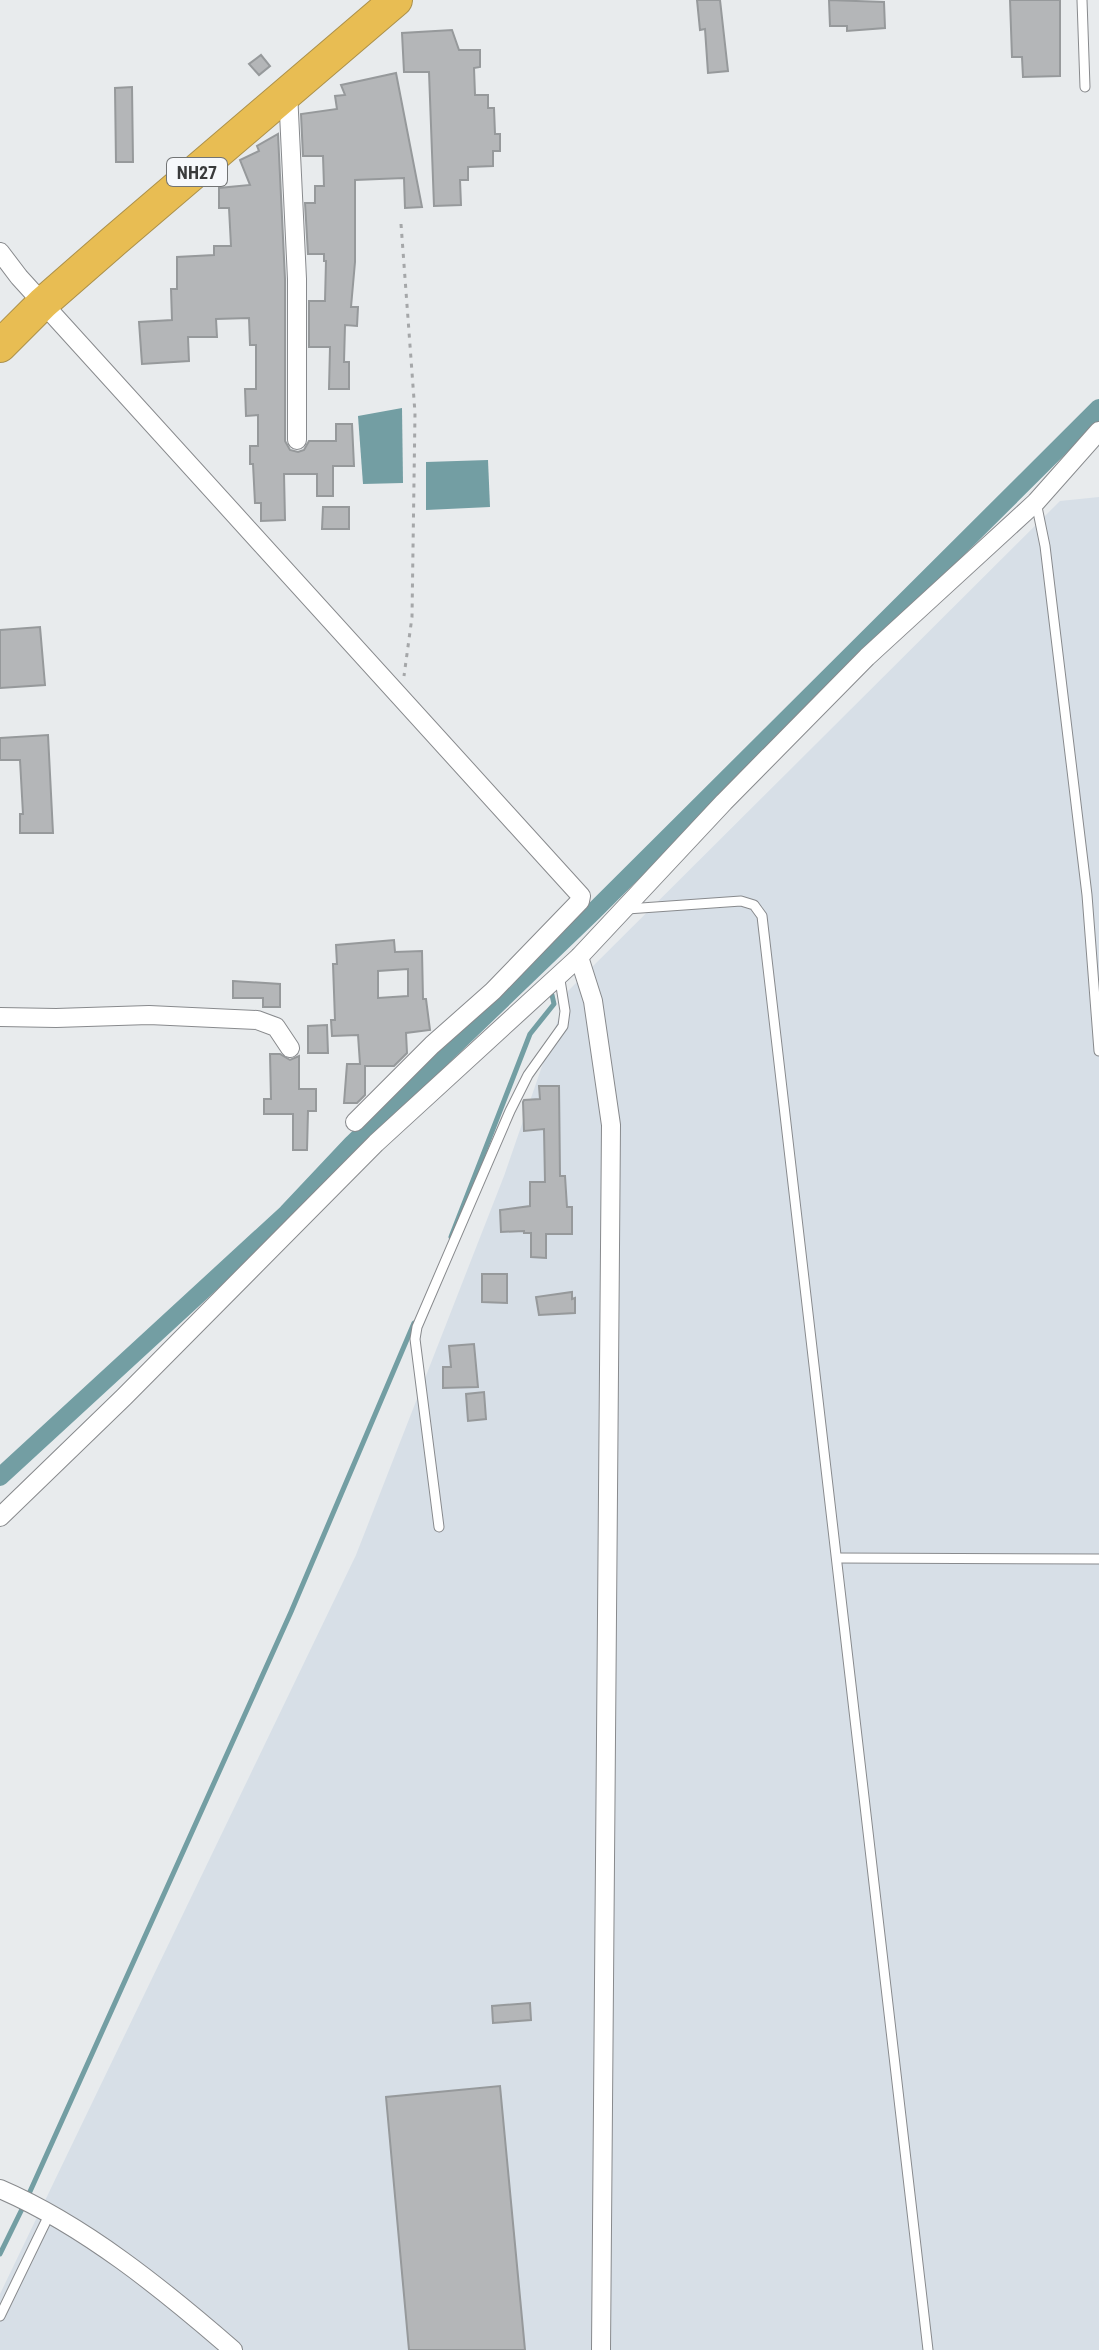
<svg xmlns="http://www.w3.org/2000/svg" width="1099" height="2350" viewBox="0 0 1099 2350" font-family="'Roboto Condensed',sans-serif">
<rect width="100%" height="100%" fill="#e8ebed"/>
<!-- built -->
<polygon fill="#d7dfe7" points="1099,497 1099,2350 0,2350 0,2294 356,1555 504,1176 568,991 1060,501"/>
<!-- water -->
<g fill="#739ea3">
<polygon points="402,408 403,483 363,484 358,416"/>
<polygon points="488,460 490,507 426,510 426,462"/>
</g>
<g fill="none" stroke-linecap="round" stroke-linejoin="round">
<!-- stream -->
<g stroke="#739ea3" stroke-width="5">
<polyline points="451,1237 530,1034 554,1004 552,995"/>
<polyline points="28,2196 291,1612 414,1323"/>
<polyline points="0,2254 24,2205"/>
</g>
<!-- canal -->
<polyline stroke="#739ea3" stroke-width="18" points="0,1477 287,1213 352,1144 593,912 1099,408"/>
</g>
<!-- building -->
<g fill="#b4b6b8" stroke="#96999b" stroke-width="2" fill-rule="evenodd">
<polygon points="697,0 720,0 728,71 708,73 705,29 700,30"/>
<polygon points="829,0 884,2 885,28 847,31 847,26 830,26"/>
<polygon points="1010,0 1060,0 1060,76 1023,77 1022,57 1012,57"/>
<polygon points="452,30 459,50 480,50 480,67 474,68 475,95 488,95 488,108 494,108 495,134 500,134 500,151 493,151 493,166 468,167 468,180 460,180 461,205 434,206 429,72 404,72 402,33"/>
<polygon points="261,55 270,66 259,75 249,64"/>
<polygon points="396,73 422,207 405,208 404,178 355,180 355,262 351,307 358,307 357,326 345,325 344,362 349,362 349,389 329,389 330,347 309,347 309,301 325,301 326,261 324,261 324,254 308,254 305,203 315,203 315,186 324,186 323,156 303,156 301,114 337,109 335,96 345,95 341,85"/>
<polygon points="132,87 133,162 116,162 115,88"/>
<polygon points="278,134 285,279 285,441 290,450 298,452 304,450 309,441 336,441 336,424 352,424 354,466 333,466 333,496 317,496 317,474 284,474 285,520 261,521 261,503 255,503 253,464 250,464 250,446 258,446 258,415 246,416 245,389 256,389 256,345 250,345 249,318 216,319 217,337 188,337 189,361 142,364 139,322 172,320 171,289 177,289 177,257 214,255 214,246 231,246 229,208 219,208 219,188 250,185 240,160 259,151 257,146"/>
<polygon points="323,507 349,507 349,529 322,529"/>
<polygon points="40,627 45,685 0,688 0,630"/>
<polygon points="48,735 53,833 20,833 20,814 23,814 20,760 0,760 0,738"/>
<path d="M394 940 395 952 422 951 423 999H426L430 1030 406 1033 407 1053 394 1066H365V1095L357 1103H344L347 1064H360L358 1035 332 1036 331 1020H335L333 964H337L336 945ZM408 969V996L378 998V971Z"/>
<polygon points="233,981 280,984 280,1007 263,1007 263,998 233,998"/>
<polygon points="327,1025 328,1053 308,1053 308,1026"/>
<polygon points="270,1054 280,1054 290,1060 299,1056 299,1089 316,1089 316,1111 308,1111 307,1150 293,1150 293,1114 264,1114 264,1099 271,1099"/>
<polygon points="539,1086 559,1086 560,1176 565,1176 567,1207 572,1207 572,1234 546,1234 546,1258 531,1257 531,1233 524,1233 524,1231 501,1232 500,1210 530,1206 530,1182 545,1182 544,1129 524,1131 523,1102 524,1100 540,1099"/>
<polygon points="482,1274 507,1274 507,1303 482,1302"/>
<polygon points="572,1292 572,1299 575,1298 575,1313 539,1315 536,1297"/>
<polygon points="474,1344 478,1387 443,1388 443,1367 451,1367 449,1346"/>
<polygon points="484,1392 486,1419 468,1421 466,1394"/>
<polygon points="530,2003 531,2020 493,2023 492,2006"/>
<polygon points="500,2086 525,2350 409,2350 386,2097"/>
</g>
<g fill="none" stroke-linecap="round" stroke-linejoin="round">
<!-- lane casing -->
<g stroke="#888a8d" stroke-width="11">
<g id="lane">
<polyline points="1082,0 1085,87"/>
<polyline points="1036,502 1045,546 1087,895 1099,1051"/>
<polyline points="627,909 741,901 754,905 762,916 928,2350"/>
<polyline points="439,1527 415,1339 417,1327 510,1111 528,1075 563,1026 565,1011 559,974"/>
<polyline points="837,1558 1099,1559"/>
<polyline points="0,2316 50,2213"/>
</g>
</g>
<!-- street casing -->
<g stroke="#888a8d" stroke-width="20">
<g id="street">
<polyline points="288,92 297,279 297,440"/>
<polyline points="0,252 19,277 581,896 580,901 493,991 432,1045 355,1122"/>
<polyline points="579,957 593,1001 611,1125 601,2350"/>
<polyline points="0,1017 56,1018 149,1015 257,1020 276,1027 290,1048"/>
<polyline points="0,1517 124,1397 376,1143 579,957 724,802 867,657 1036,502 1099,431"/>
<path d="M0 2189C84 2225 164 2290 233 2350"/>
</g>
</g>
<!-- highway casing -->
<g stroke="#ab904b" stroke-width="34">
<polyline id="highway" points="0,346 43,303 114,241 396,0"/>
</g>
<!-- path -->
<polyline stroke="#a5a7a9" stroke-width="3" stroke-dasharray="4 6" stroke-linecap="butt" points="401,224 415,413 412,617 404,676"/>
<!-- lane -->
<use href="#lane" stroke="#fff" stroke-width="9"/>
<!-- street -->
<use href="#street" stroke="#fff" stroke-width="18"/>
<!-- highway -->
<use href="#highway" stroke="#e8bd53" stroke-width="32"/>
</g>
<g text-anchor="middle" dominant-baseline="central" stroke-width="6" stroke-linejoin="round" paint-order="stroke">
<!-- shield labels -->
<rect fill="#f6f8fb" stroke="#727475" stroke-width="2" x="167" y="158" width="60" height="28" rx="6"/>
<g font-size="18" font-weight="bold" fill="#3a3b3c">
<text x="197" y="172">NH27</text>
</g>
</g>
</svg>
